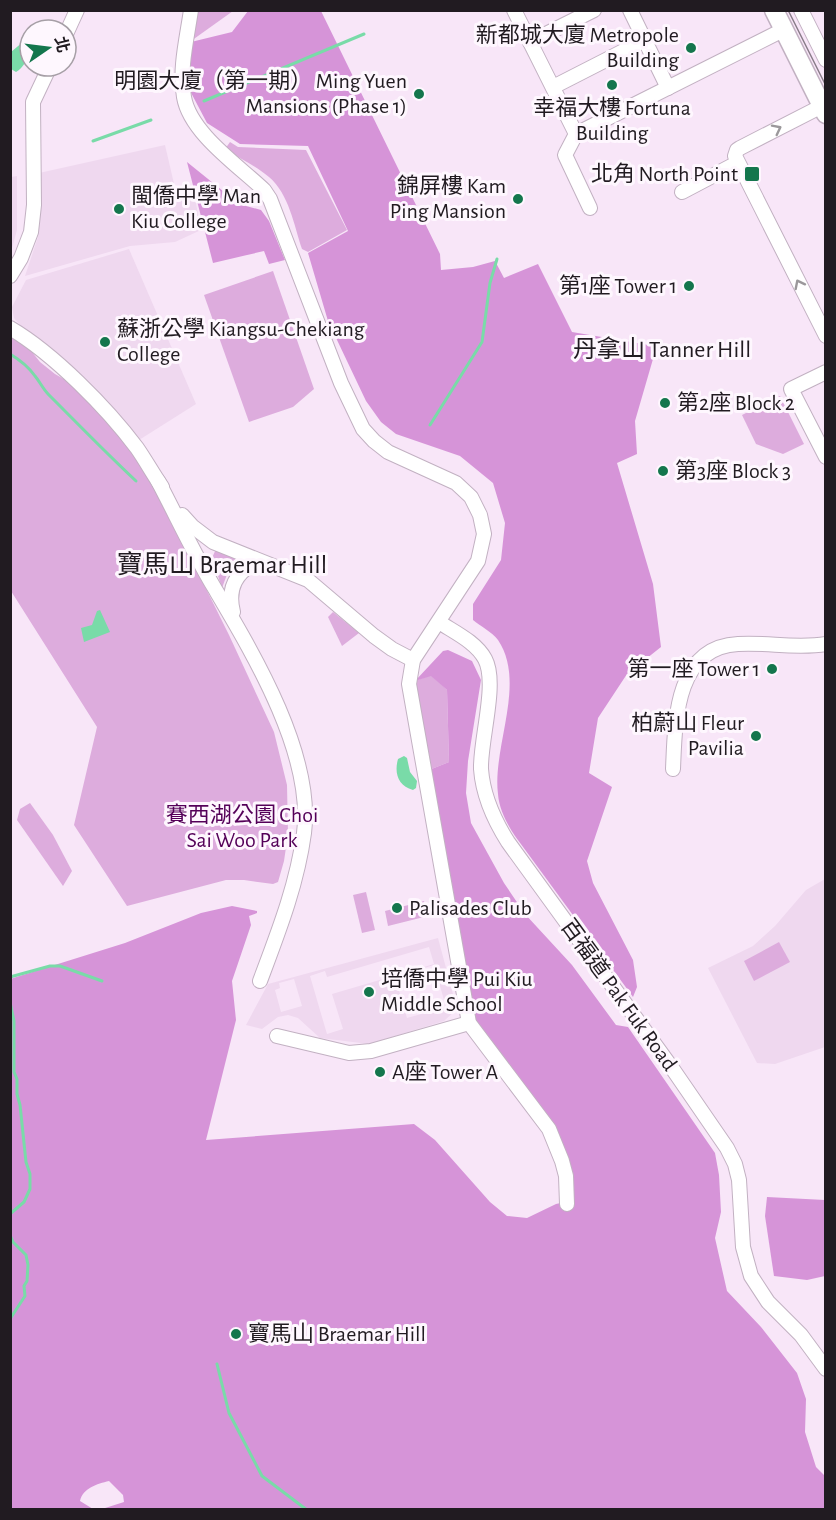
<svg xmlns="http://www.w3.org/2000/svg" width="836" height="1520" viewBox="0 0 836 1520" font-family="'Alegreya Sans','Noto Sans TC',sans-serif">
<rect width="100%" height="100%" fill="#f8e6f8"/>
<!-- built -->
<g fill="#efd8ef" fill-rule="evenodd">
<polygon points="165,145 178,201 195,198 201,230 175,242 130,246 25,276 38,237 40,217 39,173"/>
<polygon points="17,176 17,230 11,252 11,177"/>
<polygon points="129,249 196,404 139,440 26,332 14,318 12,307 26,280"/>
<polygon points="825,879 825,1047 775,1064 757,1063 708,968 753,946 775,926 806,890"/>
<path d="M438 938 457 1009 444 1021 369 1044 320 1038 298 1018 288 1015 278 1017 262 1029 246 1025 268 984ZM429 947 434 964 332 994 343 1029 327 1034 310 976 325 971 327 977ZM434 965 446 1007 407 1018 395 977ZM294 979 302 1006 281 1012 275 990 280 988 279 983Z"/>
</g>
<!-- green -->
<g fill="#ddacdd">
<polygon points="192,11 233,11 191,41"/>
<path d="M230 142 238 147 306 150 347 230 308 252 302 249C294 225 289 194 269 177 256 166 239 158 225 149Z"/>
<polygon points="273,271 314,389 293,407 249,422 204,295"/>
<polygon points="11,334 28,347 40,362 55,374 76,386 131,449 152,480 229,635 274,732 287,785 288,834 284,861 278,882 273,884 244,880 226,880 127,906 74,825 97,727 11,591"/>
<polygon points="780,396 804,444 783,454 756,444 742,415"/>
<polygon points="216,549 240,559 229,569 222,588 212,558"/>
<polygon points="333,612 359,633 342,646 328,617"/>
<polygon points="431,675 447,690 449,762 429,770 415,681"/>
<polygon points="30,803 53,835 72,871 63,886 17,820 20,809"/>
<polygon points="366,892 375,930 362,933 353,895"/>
<polygon points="424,901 428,916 388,926 385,911"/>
<polygon points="779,942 790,962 754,981 744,961"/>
</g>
<!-- forest -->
<g fill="#d694d8">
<path d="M248 11H321L440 254 441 270 473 267 495 261 504 278 538 264 572 332 673 349 653 359 635 421 637 454 617 463 653 584 661 647 627 674 598 718 589 773 612 787 587 861 593 883 633 960 637 987 633 997 515 836C507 824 499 809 498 794 492 747 527 683 498 640 492 632 480 626 473 620V604L501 560 505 523 493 483 460 456 396 434 381 422 366 401 328 321 308 253 348 231 308 146 240 144 207 123 188 87 191 42 232 32Z"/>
<polygon points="187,162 239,204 261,210 269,221 285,260 269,264 264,251 213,263"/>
<path d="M448 650 472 661 481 680 468 761 466 793 471 823 504 883 525 914 572 965 616 1025 628 1027 715 1153 719 1175 721 1212 715 1238 727 1291 761 1327 797 1373 806 1399 805 1432 816 1467 825 1476V1509H102L124 1502 123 1495 109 1481C97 1484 83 1488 80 1501L93 1509H11L10 979 125 943 201 913 232 906 257 911V913L249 916 251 925 232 981 236 1020 206 1140 414 1124 435 1140 490 1202 507 1216 527 1218 556 1204 574 1200 567 1163 475 1020 429 770 449 762 447 690 431 676 415 681 443 651Z"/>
<polygon points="767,1197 825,1200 825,1276 807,1280 774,1276 765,1216"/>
</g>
<!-- water -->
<g fill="#79dba8">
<path d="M30 36C30 49 29 64 16 72L11 69V52Z"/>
<polygon points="100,610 110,632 84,642 81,628 92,625 97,611"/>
<path d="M404 756 407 758 410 772 417 781 416 788 413 790C398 786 394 773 398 759Z"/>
</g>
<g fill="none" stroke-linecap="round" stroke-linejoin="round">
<!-- stream -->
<g stroke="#79dba8" stroke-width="3">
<polyline points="204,101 364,34"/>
<polyline points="93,141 151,120"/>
<path d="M10 354C20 360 28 366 35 376 40 382 43 389 49 395 78 424 106 453 136 481"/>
<polyline points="430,425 482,342 490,283 497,259"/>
<polyline points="10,977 50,966 60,966 102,981"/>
<polyline points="10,1002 14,1021 14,1072 17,1079 17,1094 20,1105 26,1162 30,1174 30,1189 24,1202 10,1214"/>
<polyline points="10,1235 13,1242 26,1255 28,1265 27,1281 24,1286 25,1296 10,1319"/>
<polyline points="217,1364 229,1413 262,1476 307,1510"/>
</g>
<!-- minor casing -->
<g stroke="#c2b1c2" stroke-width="16">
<g id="minor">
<path d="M191 10C187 38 179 69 184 97 190 133 239 166 264 190L270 199 341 383 363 429 374 441 388 452 456 483 471 497 480 515 484 534 478 561 413 660 409 684 469 1023 549 1129 562 1161 566 1176 567 1204"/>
<polyline points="514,10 576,134"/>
<polyline points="630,10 668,88"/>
<polyline points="801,10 826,60"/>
<polyline points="66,34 77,10"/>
<polyline points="530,42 594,10"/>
<polyline points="553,87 645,40"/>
<polyline points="826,104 740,148 737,150 735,156 826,336"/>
<polyline points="576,134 783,30"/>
<polyline points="576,134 565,155 590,208"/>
<polyline points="682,192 737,163"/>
<polyline points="10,276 21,258 31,232 34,205 33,102 50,66"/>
<path d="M10 328C54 354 107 408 137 448 146 461 153 474 162 487"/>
<polyline points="826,372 791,389 826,457"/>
<path d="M158 481C177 517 194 554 215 589 254 655 314 755 304 833 297 885 278 933 260 981"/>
<polyline points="182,515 192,526 213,542 308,580 374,636 392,649 413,660"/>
<path d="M233 612C227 588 236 572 258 561"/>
<path d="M439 622C454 632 476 642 485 659 498 683 480 740 481 769 483 796 494 820 508 842L672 1068 727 1148 735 1164 739 1180 743 1247 751 1276 768 1302 801 1335 826 1369"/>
<path d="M673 769C675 722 675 647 738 644 767 642 796 649 826 644"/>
<polyline points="277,1036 349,1053 371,1051 469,1023"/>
</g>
</g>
<!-- major casing -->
<g stroke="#c2b1c2" stroke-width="21">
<polyline id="major" points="774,10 826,114"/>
</g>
<!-- minor -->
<use href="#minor" stroke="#fff" stroke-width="14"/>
<!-- major -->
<use href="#major" stroke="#fff" stroke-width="18"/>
<!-- tram -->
<polyline stroke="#897d89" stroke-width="1.5" points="788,10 826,86"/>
</g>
<!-- one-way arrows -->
<defs><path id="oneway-chevron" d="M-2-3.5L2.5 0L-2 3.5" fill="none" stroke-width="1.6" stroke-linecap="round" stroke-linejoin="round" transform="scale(1.5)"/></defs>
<g stroke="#9b989b">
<use href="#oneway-chevron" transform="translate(777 129) rotate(-27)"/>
<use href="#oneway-chevron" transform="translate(799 284) rotate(-117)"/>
</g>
<!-- markers -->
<g fill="#14764d" stroke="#fef7fe" stroke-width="2">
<circle cx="691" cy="48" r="6"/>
<circle cx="612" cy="85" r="6"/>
<circle cx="419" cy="94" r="6"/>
<rect x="744" y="166" width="16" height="16" rx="3"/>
<circle cx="518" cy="199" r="6"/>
<circle cx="119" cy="209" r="6"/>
<circle cx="689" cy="286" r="6"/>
<circle cx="105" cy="342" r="6"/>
<circle cx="665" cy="403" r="6"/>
<circle cx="663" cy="471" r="6"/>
<circle cx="772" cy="669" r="6"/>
<circle cx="756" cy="736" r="6"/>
<circle cx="397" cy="908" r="6"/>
<circle cx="369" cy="992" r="6"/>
<circle cx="380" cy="1072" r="6"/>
<circle cx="236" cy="1334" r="6"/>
</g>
<g text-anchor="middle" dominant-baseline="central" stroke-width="6" stroke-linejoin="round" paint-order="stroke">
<!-- poi labels -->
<g font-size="22" fill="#211b21" stroke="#fef7fe" text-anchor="start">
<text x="679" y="35" text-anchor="end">新都城大廈 Metropole<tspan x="679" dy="25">Building</tspan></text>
<text x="407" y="81" text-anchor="end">明園大廈（第一期） Ming Yuen<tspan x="407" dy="25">Mansions (Phase 1)</tspan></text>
<text x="612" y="108" text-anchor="middle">幸福大樓 Fortuna<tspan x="612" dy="25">Building</tspan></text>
<text x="738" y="174" text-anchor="end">北角 North Point</text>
<text x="506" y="186" text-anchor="end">錦屏樓 Kam<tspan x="506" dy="25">Ping Mansion</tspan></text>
<text x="131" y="196">閩僑中學 Man<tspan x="131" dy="25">Kiu College</tspan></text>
<text x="677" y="286" text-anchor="end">第1座 Tower 1</text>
<text x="117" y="329">蘇浙公學 Kiangsu-Chekiang<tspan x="117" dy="25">College</tspan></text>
<text x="677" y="403">第2座 Block 2</text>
<text x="675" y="471">第3座 Block 3</text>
<text x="760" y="669" text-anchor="end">第一座 Tower 1</text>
<text x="744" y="723" text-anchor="end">柏蔚山 Fleur<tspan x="744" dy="25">Pavilia</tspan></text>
<text x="409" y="908">Palisades Club</text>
<text x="381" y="979">培僑中學 Pui Kiu<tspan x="381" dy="25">Middle School</tspan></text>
<text x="392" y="1072">A座 Tower A</text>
<text x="248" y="1334">寶馬山 Braemar Hill</text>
</g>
<!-- park labels -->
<g font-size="22" fill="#540058" stroke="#fef7fe">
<text x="242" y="815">賽西湖公園 Choi<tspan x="242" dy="25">Sai Woo Park</tspan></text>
</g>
<!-- street labels -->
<g font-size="22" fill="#211b21" stroke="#fef7fe">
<text transform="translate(619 995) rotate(54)">百福道 Pak Fuk Road</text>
</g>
<!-- neighbourhood labels -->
<g font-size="24" fill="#211b21" stroke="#fef7fe">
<text x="662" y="350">丹拿山 Tanner Hill</text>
</g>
<!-- quarter labels -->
<g font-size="26" fill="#211b21" stroke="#fef7fe">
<text x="222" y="565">寶馬山 Braemar Hill</text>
</g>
</g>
<!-- border -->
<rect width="836" height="1520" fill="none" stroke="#211b21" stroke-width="24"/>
<!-- north arrow -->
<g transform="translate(48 48) rotate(76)"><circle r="28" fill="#fef7fe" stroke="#a69fa6" stroke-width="1.5"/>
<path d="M0-4.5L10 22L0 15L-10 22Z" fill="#14764d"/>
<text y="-9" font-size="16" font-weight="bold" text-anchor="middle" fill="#211b21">北</text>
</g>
</svg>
